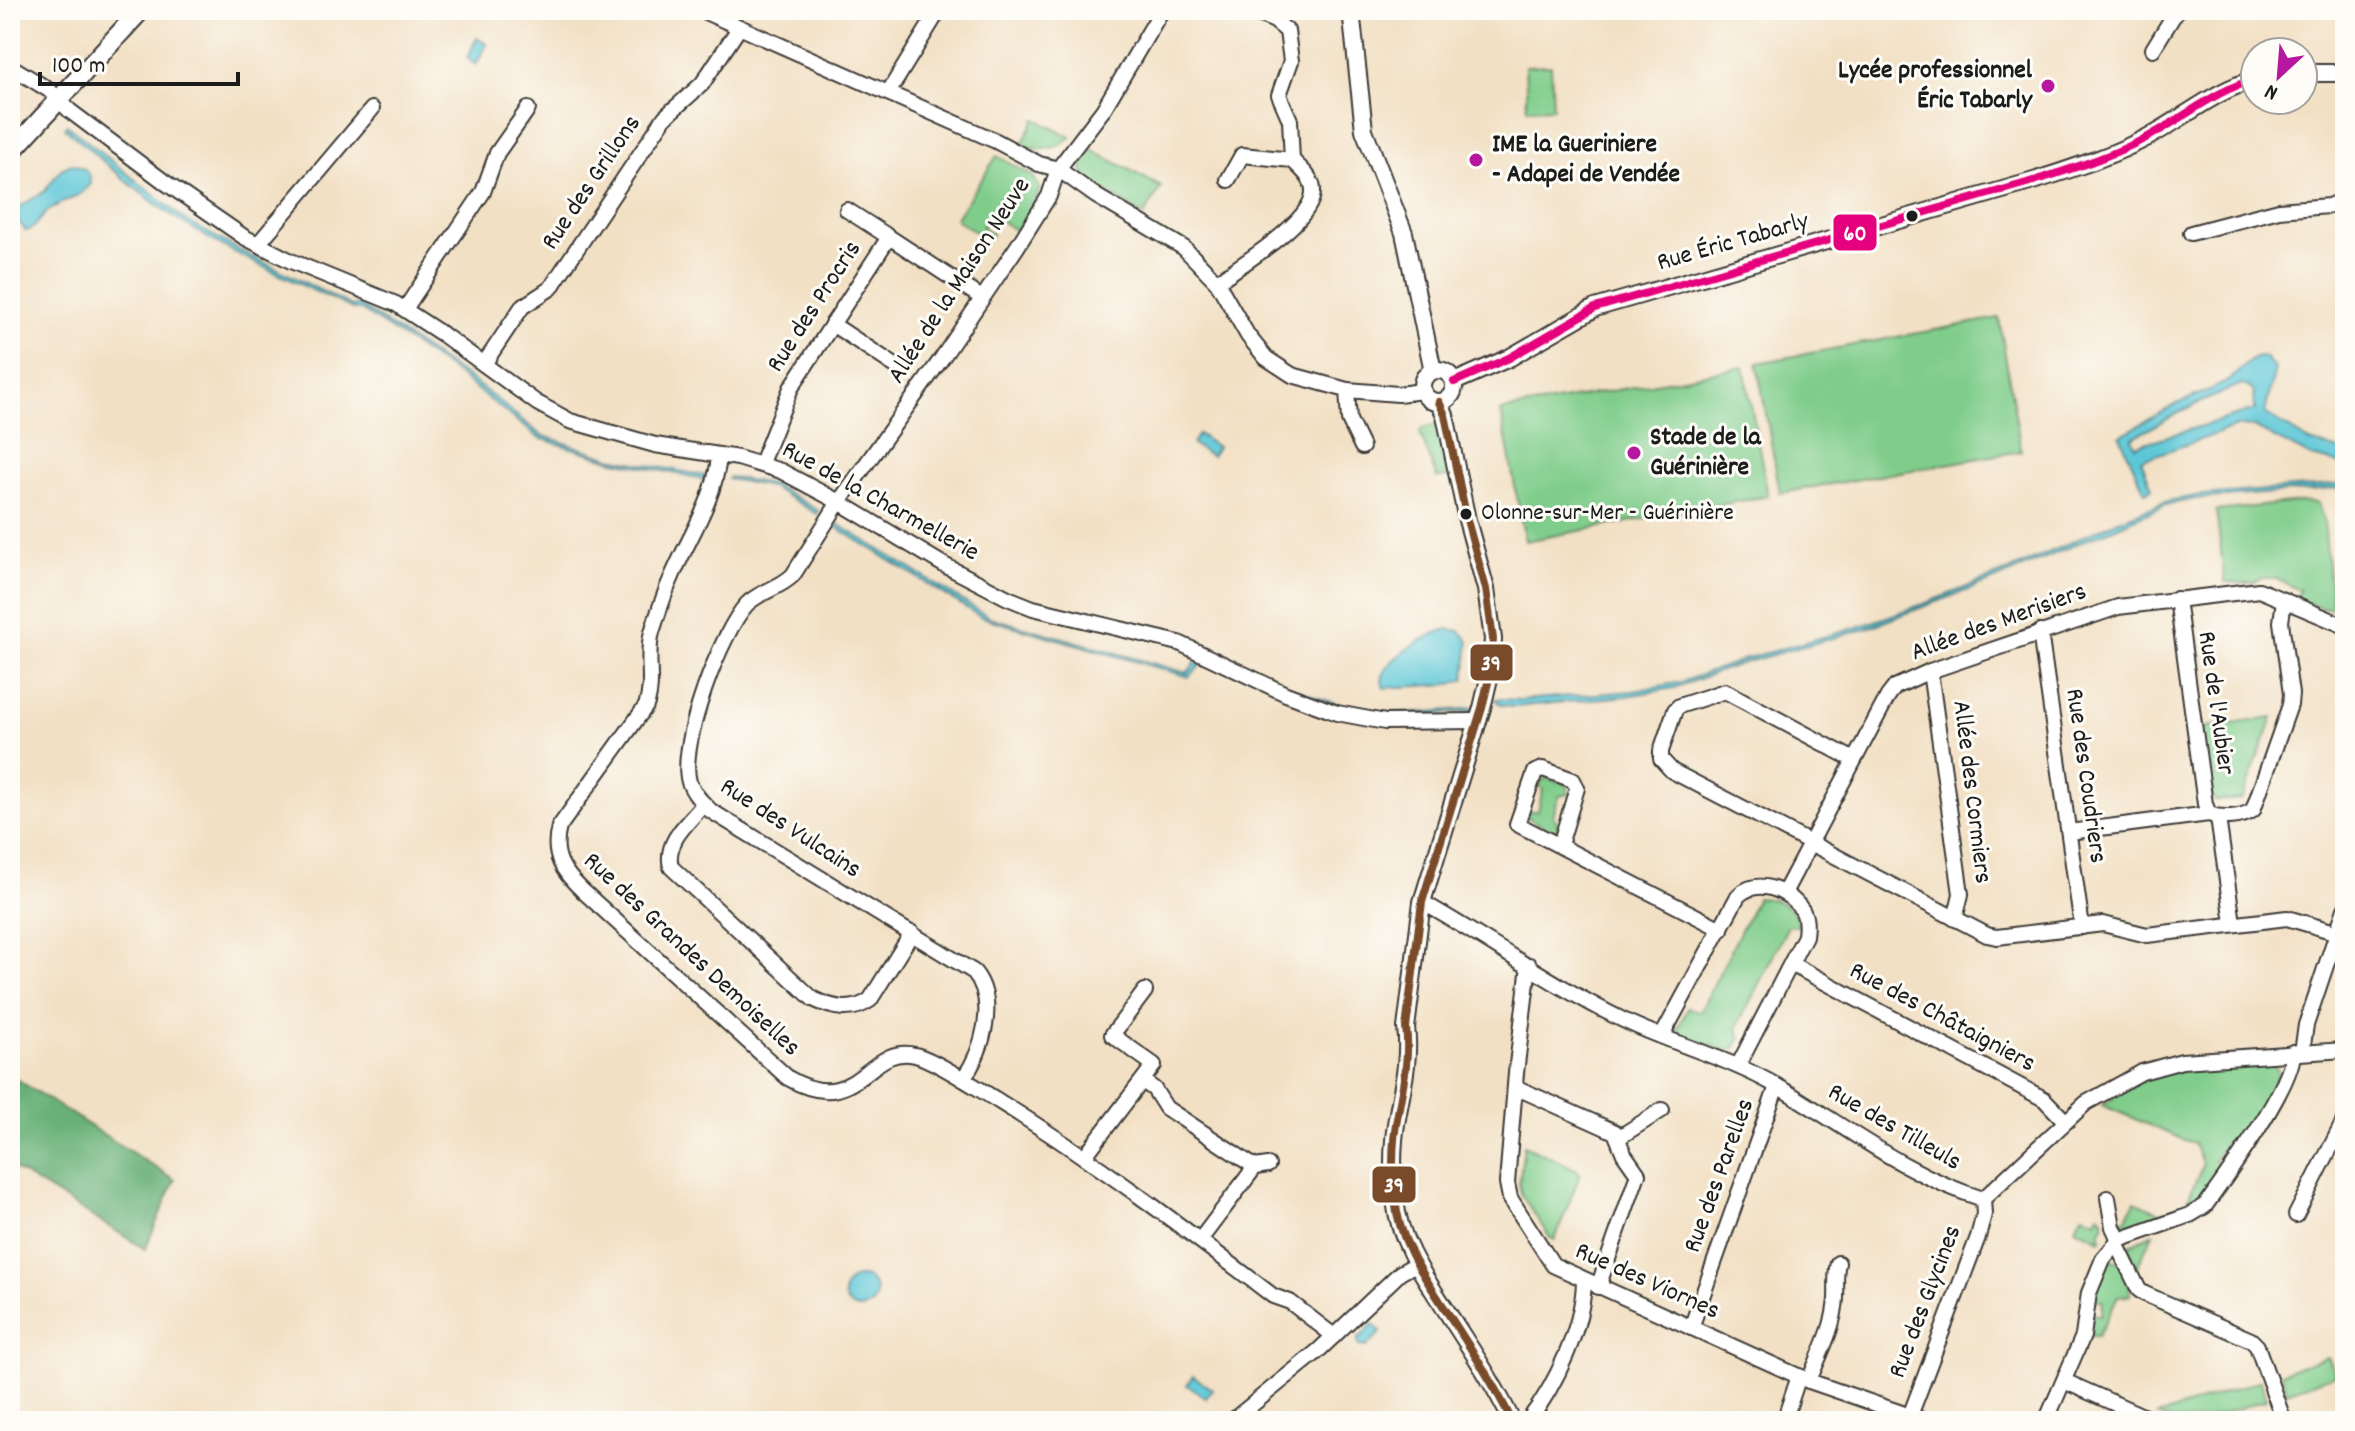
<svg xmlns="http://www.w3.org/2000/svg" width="2355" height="1431" viewBox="0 0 2355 1431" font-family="Dekko,sans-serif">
<rect width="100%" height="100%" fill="#fdfcf7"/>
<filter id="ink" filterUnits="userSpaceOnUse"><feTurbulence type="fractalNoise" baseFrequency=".0125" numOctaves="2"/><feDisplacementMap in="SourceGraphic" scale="16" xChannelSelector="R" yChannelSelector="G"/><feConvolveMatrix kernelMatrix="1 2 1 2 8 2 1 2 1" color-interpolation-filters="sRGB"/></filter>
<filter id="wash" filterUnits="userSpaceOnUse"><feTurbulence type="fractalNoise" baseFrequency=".006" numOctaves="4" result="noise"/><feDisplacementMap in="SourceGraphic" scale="32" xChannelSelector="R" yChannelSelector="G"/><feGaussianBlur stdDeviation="1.8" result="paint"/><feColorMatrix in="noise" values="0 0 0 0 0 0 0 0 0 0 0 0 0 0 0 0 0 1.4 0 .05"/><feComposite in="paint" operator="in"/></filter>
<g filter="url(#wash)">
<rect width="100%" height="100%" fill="#f2e0c4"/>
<!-- green -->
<g fill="#80cd8b" stroke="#4e7454" stroke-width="2">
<polygon points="1551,65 1553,108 1527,109 1525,66"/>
<path d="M1035 119 1071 137C1057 150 1038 152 1021 146Z"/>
<polygon points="1089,148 1161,187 1144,216 1090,181 1083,173 1080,159"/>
<polygon points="997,156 1033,176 1040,188 1030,215 1015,230 991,215 982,227 992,234 988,240 955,219"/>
<polygon points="1999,318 2021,451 1780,493 1757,363"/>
<polygon points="1744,367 1768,496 1525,541 1501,411"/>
<polygon points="1436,424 1451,470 1446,473 1447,477 1437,478 1420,433 1422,428"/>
<polygon points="2299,502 2318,503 2324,523 2332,608 2321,608 2296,598 2300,590 2274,578 2261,578 2253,583 2225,583 2216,511"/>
<polygon points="2273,718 2242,799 2216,801 2210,797 2199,728"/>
<polygon points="1546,778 1565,783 1568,787 1568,794 1559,796 1553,816 1559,825 1556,830 1550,831 1527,817 1528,811 1538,811 1543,789 1537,784"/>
<path d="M1757 898C1778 898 1792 905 1800 926H1788L1737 1027 1741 1038 1735 1048 1729 1052 1686 1036 1679 1033 1678 1028 1688 1008 1700 1012Z"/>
<path d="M2273 1062 2279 1073 2268 1096 2235 1149 2224 1144 2214 1161 2223 1165 2196 1203 2130 1224 2125 1225 2122 1222 2121 1218 2126 1220 2135 1201 2162 1213 2186 1203 2203 1165 2194 1144 2102 1105 2114 1098 2113 1092C2171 1062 2210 1065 2273 1062Z"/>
<polygon points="1524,1145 1576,1169 1580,1174 1555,1240 1550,1238 1521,1194 1519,1184"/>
<path d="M2082 1214 2096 1220 2099 1214C2107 1220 2102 1228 2099 1236L2102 1237 2100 1240 2075 1228Z"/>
<polygon points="2153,1233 2136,1269 2129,1245"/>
<polygon points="2112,1260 2120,1262 2129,1280 2130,1295 2118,1296 2098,1336 2088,1336 2091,1315 2101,1315 2103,1301 2092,1300 2108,1263"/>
<polygon points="2327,1357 2335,1375 2287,1392 2281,1373"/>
<path d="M2261 1380 2266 1399C2232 1410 2191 1431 2157 1416Z"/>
</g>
<!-- forest -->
<polygon fill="#68b077" stroke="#42664a" stroke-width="2" points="10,1075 175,1180 145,1249 10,1166"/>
<!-- water -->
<g fill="#5dc7d7" stroke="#3c727a" stroke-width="2" fill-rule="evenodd">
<polygon points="477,38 487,44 476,65 467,58"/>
<path d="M67 125 185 220 241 251 352 306 359 305 473 381 541 435 611 458 707 476V480L610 460 539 438 449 368 361 310H355C298 283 239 258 185 224 142 197 103 161 65 128Z"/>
<path d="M72 164C83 167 92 172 91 184 79 199 65 199 51 209 40 216 38 228 26 231L17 220 18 208 45 191 61 169Z"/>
<path d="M2258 357 2266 358 2275 369 2265 413 2310 442 2345 452V465L2311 457 2254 427 2240 426 2141 460 2152 488 2145 492 2120 436 2175 405 2229 381 2249 361ZM2239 385 2247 386 2254 392 2255 410 2135 446 2132 438 2188 408Z"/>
<polygon points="1198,434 1217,447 1211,456 1192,444"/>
<polygon points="729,477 772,484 819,511 817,514 771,487 728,479"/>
<polygon points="2345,484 2345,488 2196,499 2166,505 1995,580 1862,630 1740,664 1674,688 1627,696 1513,707 1501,705 1495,699 1522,700 1633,691 1681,682 1745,659 1855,628 1918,606 2011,570 2119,520 2168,501 2201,495"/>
<polygon points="838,524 989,617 1187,673 1201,656 1207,659 1189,677 981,617 836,527"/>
<path d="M1447 629 1460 631 1469 641 1465 679 1451 684 1384 688C1372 663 1428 635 1447 629Z"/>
<path d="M1286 686C1312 695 1338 706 1365 710 1401 716 1438 711 1474 708L1473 711 1414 716 1361 713 1285 689Z"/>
<circle cx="860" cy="1293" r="16"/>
<polygon points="1373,1324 1381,1332 1366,1347 1359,1346 1358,1339"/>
<polygon points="1193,1376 1212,1389 1206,1398 1187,1385"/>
</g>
</g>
<g filter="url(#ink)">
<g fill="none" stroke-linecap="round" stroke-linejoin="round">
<!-- minor casing -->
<g stroke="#3c3935" stroke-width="18">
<g id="minor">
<polyline points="701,10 996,141 1039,164 1058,169 1096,196 1184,248 1217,282 1248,336 1266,358 1292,375 1347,390 1398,394 1423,391"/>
<polyline points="2153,49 2177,10"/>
<polyline points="10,66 49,90 70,111 166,183 244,237 291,261 396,304 445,336 537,403 570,421 655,445 738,458 781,471 839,502 944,565 1008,598 1033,608 1179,643 1286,694 1337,713 1385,722 1478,721"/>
<polyline points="888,93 939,10"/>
<polyline points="1228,180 1242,155 1292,160"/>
<polyline points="847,210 889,237"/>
<polyline points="2191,233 2279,210 2329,206 2345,199"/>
<polyline points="258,244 372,109"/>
<path d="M1217 282C1240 265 1315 221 1313 190 1313 178 1300 168 1292 160L1290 120 1279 95 1291 61 1287 31 1275 21 1248 10"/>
<polyline points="405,309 483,192 497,153 528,109"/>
<polyline points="832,324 903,371"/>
<polyline points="484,364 522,307 551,288 556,280 665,117 702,84 739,28"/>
<polyline points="1347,390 1349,420 1362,447"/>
<path d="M719 457C714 503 688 538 671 579 663 596 658 614 652 632 645 657 655 681 646 706L559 827C551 856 563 872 583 891L788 1078C859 1119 867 1043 915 1055 936 1060 980 1090 1000 1102 1095 1161 1184 1228 1273 1296L1290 1302 1334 1336"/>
<polyline points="761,463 791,388 889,237 982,298"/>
<polyline points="2177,599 2205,804 2209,814"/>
<polyline points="2040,632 2082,927"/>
<polyline points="1930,671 1961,894 1955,919"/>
<polyline points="1854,760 1725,691 1679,706 1675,710 1661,751 1661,759 1672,771 1987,935 1997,937 2103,924 2147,935 2287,918 2345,935"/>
<path d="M704 804C689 822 664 841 671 867L813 999C832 1008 852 1013 870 1000L912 933"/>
<path d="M2209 814C2221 819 2242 818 2253 810L2290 705 2291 694 2281 622 2284 600"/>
<polyline points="2218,818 2233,923"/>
<polyline points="2069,832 2209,814"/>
<polyline points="1560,845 1577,788 1573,780 1543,769 1535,772 1517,824 1721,929"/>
<polyline points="1784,893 1888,696 1895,687 1930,671 2118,607 2259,590 2345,626"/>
<path d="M1422 902C1489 940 1552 985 1621 1019 1672 1044 1727 1057 1777 1086 1844 1125 1907 1176 1983 1199"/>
<polyline points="1791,964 2044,1099 2065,1121"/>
<polyline points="1529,965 1516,1073 1507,1183 1510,1198 1553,1265 1809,1381 1925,1421"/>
<path d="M1662 1036 1738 896C1757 877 1788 890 1802 910 1807 918 1806 928 1805 936L1738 1066"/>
<polyline points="2302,1052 2306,1025 2345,909"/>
<path d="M963 1079C983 1051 998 1001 974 972L711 811C703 803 693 794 689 782 678 746 721 632 747 604 760 591 779 589 793 575L839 502 942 358 1017 247 1049 196 1058 169 1103 110 1162 10"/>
<polyline points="1143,1081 1154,1089 1166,1108 1255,1167"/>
<polyline points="1515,1087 1615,1132 1624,1154 1638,1174 1598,1287"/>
<polyline points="1618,1138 1662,1110"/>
<polyline points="1084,1157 1154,1065 1112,1035 1145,991"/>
<polyline points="2108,1198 2113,1227 2119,1240"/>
<polyline points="1983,1199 2086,1103 2142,1072 2182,1061 2345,1050"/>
<polyline points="2296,1215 2345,1119"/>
<polyline points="1200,1240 1255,1167 1268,1165"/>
<polyline points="2116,1243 2139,1290 2145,1294 2251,1340 2257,1346 2284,1421"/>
<polyline points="1691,1328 1777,1086"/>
<path d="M1809 1381C1818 1357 1832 1332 1835 1307 1838 1292 1834 1278 1838 1263"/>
<polyline points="2064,1381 2154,1421"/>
<polyline points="1232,1421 1318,1351 1400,1273 1416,1264"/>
<path d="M1528 1421C1556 1385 1583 1327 1584 1281"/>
<polyline points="1784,1421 1799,1376"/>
<polyline points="1908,1421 1978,1237 1984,1214 1983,1199"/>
<path d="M2046 1421 2083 1336 2089 1293 2103 1259 2119 1240 2190 1215 2205 1206C2226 1177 2294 1084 2293 1052"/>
</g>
</g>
<!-- tertiary casing -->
<g stroke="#3c3935" stroke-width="20">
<g id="tertiary">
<polyline points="1351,10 1364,130 1404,233 1433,371"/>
<polyline points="2303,73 2345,73"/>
<circle cx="1438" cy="386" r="16"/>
<path d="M1454 382 1509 358 1595 308 2037 180C2073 168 2112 156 2146 138 2180 121 2219 87 2255 80"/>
<path d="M1439 402 1445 415 1467 520 1486 589 1493 639 1491 670 1482 708 1422 902 1406 1028C1410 1056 1403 1085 1398 1113 1392 1141 1392 1171 1395 1199 1399 1243 1426 1279 1449 1315 1471 1349 1494 1384 1512 1421"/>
</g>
</g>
<!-- secondary casing -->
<g stroke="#3c3935" stroke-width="22">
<polyline id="secondary" points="10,153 141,10"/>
</g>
<!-- minor -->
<use href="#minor" stroke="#fff" stroke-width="14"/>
<!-- tertiary -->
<use href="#tertiary" stroke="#fff" stroke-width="16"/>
<!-- secondary -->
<use href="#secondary" stroke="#fff" stroke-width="18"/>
<!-- bus-1 casing -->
<g stroke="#fdfcf7" stroke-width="14">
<path id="bus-1" d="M1454 382 1509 358 1595 308 2037 180C2073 168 2112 156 2146 138 2180 121 2219 87 2255 80"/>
</g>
<!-- bus-2 casing -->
<g stroke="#fdfcf7" stroke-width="14">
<path id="bus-2" d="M1439 402 1445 415 1467 520 1486 589 1493 639 1491 670 1482 708 1422 902 1406 1028C1410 1056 1403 1085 1398 1113 1392 1141 1392 1171 1395 1199 1399 1243 1426 1279 1449 1315 1471 1349 1494 1384 1512 1421"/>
</g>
<!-- bus-1 -->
<use href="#bus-1" stroke="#e5007d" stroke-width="8"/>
<!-- bus-2 -->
<use href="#bus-2" stroke="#7a4b2a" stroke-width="8"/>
</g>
</g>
<!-- markers -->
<g fill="#b5179e" stroke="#fdfcf7" stroke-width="3">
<circle cx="2048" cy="86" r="8"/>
<circle cx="1476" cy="160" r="8"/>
<circle cx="1634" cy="453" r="8"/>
</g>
<g fill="#1c1c1c" stroke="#fdfcf7" stroke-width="3">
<circle cx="1912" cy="216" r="7"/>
<circle cx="1466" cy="514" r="7"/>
</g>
<g text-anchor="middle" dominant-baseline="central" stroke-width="6" stroke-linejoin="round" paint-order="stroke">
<!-- bus labels -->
<g font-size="24" fill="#1c1c1c" stroke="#fdfcf7" text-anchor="start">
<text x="1481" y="514">Olonne-sur-Mer - Guérinière</text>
</g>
<!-- poi labels -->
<g font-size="26" font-weight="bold" fill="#1c1c1c" stroke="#fdfcf7" text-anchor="start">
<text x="2032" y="71" text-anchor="end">Lycée professionnel<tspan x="2032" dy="30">Éric Tabarly</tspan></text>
<text x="1492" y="145">IME la Gueriniere<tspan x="1492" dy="30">- Adapei de Vendée</tspan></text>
<text x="1650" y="438">Stade de la<tspan x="1650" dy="30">Guérinière</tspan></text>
</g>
<!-- street labels -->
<g font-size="26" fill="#1c1c1c" stroke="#fdfcf7">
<text transform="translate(592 183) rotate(-56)">Rue des Grillons</text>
<text transform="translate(1733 243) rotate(-16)">Rue Éric Tabarly</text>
<text transform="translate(960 281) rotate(-57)">Allée de la Maison Neuve</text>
<text transform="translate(815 307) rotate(-57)">Rue des Procris</text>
<text transform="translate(880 502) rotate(29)">Rue de la Charmellerie</text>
<text transform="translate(1999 623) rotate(-20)">Allée des Merisiers</text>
<text transform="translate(2215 703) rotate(82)">Rue de l'Aubier</text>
<text transform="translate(2085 776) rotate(82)">Rue des Coudriers</text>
<text transform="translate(1971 792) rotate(83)">Allée des Cormiers</text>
<text transform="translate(790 829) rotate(33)">Rue des Vulcains</text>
<text transform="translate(691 955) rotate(43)">Rue des Grandes Demoiselles</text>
<text transform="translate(1942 1018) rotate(28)">Rue des Châtaigniers</text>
<text transform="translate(1894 1128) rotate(30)">Rue des Tilleuls</text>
<text transform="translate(1720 1176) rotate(-70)">Rue des Parelles</text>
<text transform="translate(1647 1282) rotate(24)">Rue des Viornes</text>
<text transform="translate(1926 1302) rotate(-69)">Rue des Glycines</text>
</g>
</g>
<g stroke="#fdfcf7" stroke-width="3">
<rect x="1832" y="213" width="46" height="39" rx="8" fill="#e5007d"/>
<rect x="1469" y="643" width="45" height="39" rx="8" fill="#7a4b2a"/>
<rect x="1371" y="1165" width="46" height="39" rx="8" fill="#7a4b2a"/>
</g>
<g font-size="22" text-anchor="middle" font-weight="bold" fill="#fff">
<text x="1855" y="240">60</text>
<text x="1491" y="670">39</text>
<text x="1394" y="1192">39</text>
</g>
<!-- margin -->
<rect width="2355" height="1431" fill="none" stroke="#fdfcf7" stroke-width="40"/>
<!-- north arrow -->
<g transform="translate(2279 76) rotate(206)"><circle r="38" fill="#fdfcf7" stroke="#a3a29f" stroke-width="2"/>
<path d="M0-6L14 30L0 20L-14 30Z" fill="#b5179e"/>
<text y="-12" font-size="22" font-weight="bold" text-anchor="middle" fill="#1c1c1c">N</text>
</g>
<!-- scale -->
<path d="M40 72v12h198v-12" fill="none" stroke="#1c1c1c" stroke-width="4"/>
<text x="52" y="72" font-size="24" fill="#1c1c1c" stroke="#fdfcf7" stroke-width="6" paint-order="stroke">100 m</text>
</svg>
